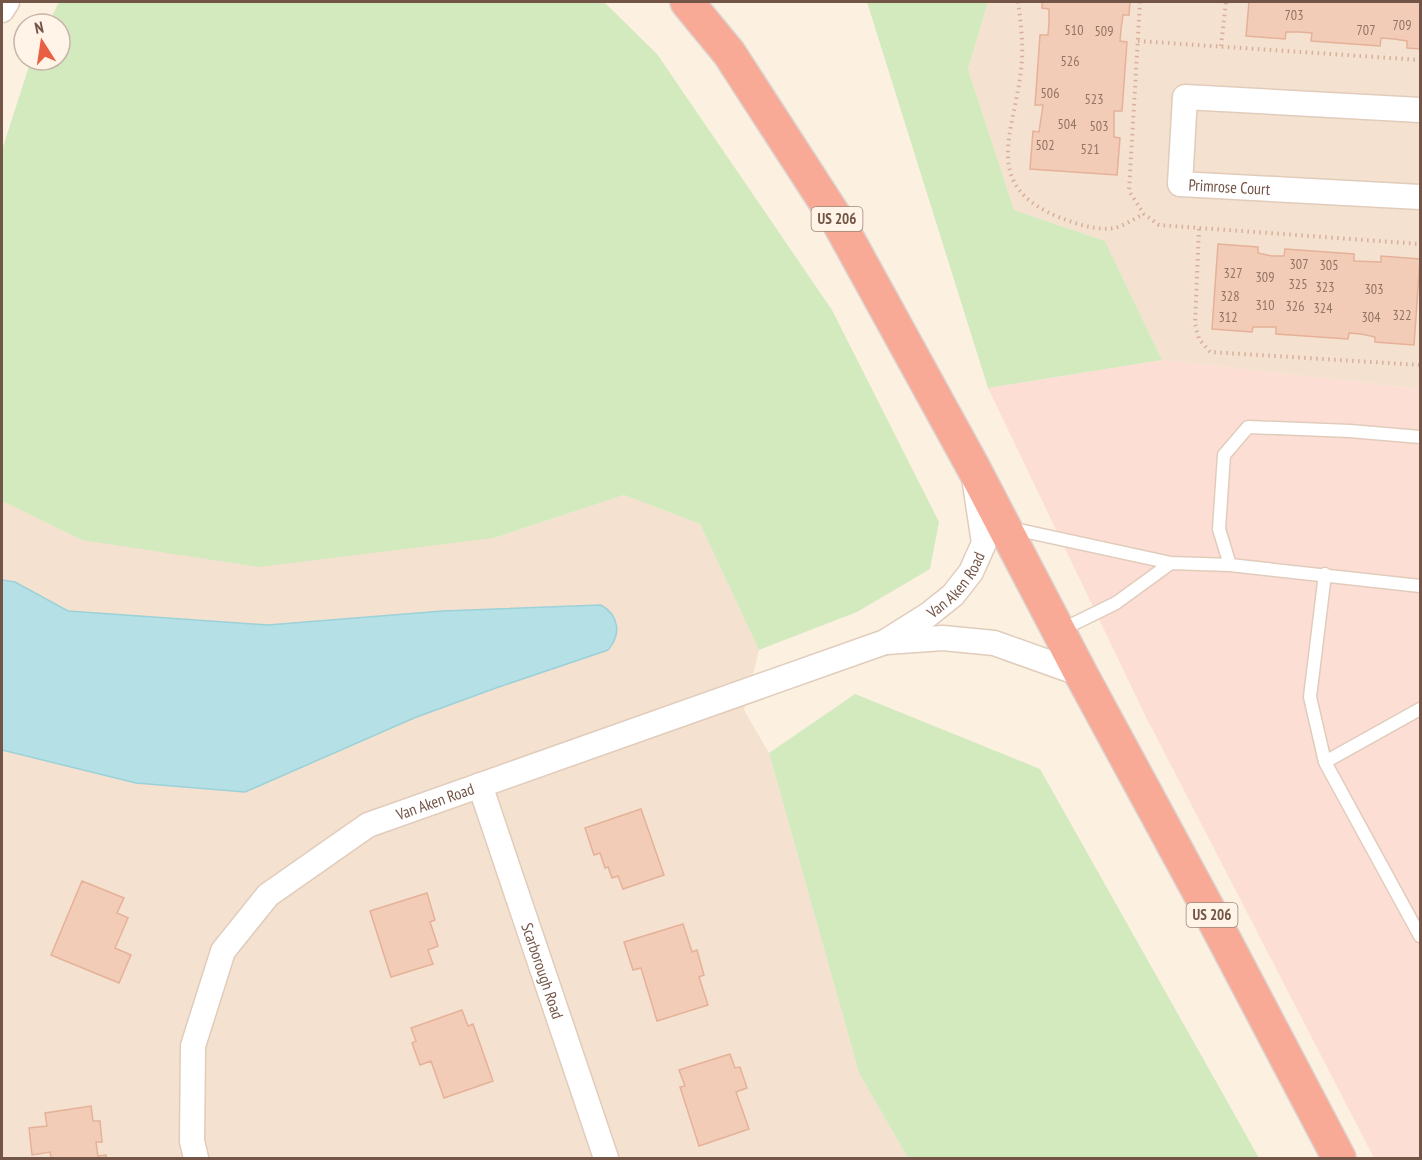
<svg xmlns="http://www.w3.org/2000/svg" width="1422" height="1160" font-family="'PT Sans Narrow',sans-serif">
  <rect width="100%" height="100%" fill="#fcf0e0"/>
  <path fill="#f4e1cf" d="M 988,2 L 1420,2 L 1420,389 L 1162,360 L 1105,241 L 1014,210 L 968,69 Z
    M 624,495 L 700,524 L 759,650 L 744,710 L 769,753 L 859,1073 L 908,1158 L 2,1158 L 2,501 L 82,540 L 494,538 Z"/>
  <path fill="#fdded4" d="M 1162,360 L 1420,389 L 1420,1158 L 1374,1158 L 1145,715 L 988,388 Z"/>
  <path fill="#d3eabf" d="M 59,2 L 604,2 L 657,54 L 832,310 L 939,522 L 930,569 L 857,612 L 759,650 L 700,524 L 624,495 L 494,538 L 259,567 L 82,540 L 2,501 L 2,150 L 31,60 L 60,60 L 60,24 L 48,24 Z
    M 867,2 L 988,2 L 968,69 L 1014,210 L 1105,241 L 1162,360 L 988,388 Z
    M 855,694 L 1040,769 L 1259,1158 L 908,1158 L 859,1073 L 769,753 Z"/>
  <path fill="#b5e1e6" stroke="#9bd1d8" stroke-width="1.5" d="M 2,580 L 15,582 L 68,611 L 268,625 L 443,611 L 601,605 C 620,616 621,635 608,650 L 493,689 L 414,718 L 245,792 L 136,783 L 2,750 Z"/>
  <path fill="#f2ccb7" stroke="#e5b198" stroke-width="1.5" d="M 1042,2 L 1130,2 L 1129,15 L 1123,15 L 1121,29 L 1120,41 L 1127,42 L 1122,111 L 1114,111 L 1114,137 L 1120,138 L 1117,175 L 1030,169 L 1033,131 L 1039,132 L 1043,105 L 1035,105 L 1040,35 L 1048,35 L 1049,23 L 1049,9 L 1042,8 Z
    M 1249,2 L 1420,2 L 1420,49 L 1407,48 L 1407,41 L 1394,39 L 1381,38 L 1380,46 L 1311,41 L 1312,33 L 1299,32 L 1286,32 L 1285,39 L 1246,36 Z
    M 1218,244 L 1258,247 L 1258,253 L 1272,256 L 1284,256 L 1285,249 L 1354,254 L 1354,261 L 1381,262 L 1381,256 L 1420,259 L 1414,345 L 1375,342 L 1375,337 L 1361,334 L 1349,333 L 1348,339 L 1276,334 L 1276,327 L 1253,327 L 1252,332 L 1212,329 Z
    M 641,809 L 664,875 L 623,889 L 618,876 L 612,878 L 608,867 L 605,868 L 600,853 L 594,855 L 585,828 Z
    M 82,881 L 124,898 L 117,913 L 128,918 L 115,948 L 131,955 L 119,983 L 51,955 Z
    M 427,893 L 435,920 L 430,922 L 438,946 L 428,950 L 433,964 L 391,977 L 370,911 Z
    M 683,924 L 692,952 L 697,950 L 704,975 L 699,977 L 708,1005 L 657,1021 L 641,968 L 633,970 L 624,942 Z
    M 462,1010 L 468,1026 L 473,1024 L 493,1081 L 444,1098 L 431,1061 L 420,1065 L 412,1043 L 416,1041 L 411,1028 Z
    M 730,1054 L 735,1068 L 740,1067 L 747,1088 L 736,1092 L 749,1129 L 699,1146 L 680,1087 L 685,1086 L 679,1070 Z
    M 91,1106 L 93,1121 L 100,1121 L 102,1142 L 96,1142 L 98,1156 L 106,1155 L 106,1158 L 51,1158 L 50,1152 L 32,1155 L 29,1128 L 47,1126 L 45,1113 Z"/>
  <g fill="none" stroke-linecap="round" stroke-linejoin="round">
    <defs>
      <path id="lane" d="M 1010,528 L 1171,563 L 1230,565 L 1420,586
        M 1230,565 L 1219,529 L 1224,455 L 1248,427 L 1350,431 L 1420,437
        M 1325,574 L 1310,697 L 1325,762 L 1420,936
        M 1059,631 L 1116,603 L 1171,563
        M 1325,762 L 1420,709"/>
      <g id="street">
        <path d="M 2,10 L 7,2"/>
        <path id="s1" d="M 1420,110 L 1185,97 L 1180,184 L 1420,197"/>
        <path d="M 887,642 L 943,638 L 994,643 L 1081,674"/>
        <path id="s2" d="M 480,785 L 606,1158"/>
        <path id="s3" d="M 196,1158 L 192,1141 L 193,1046 L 223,951 L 268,895 L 368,825 L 885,642 L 928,615 L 953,595 L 971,572 L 984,543 L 975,484"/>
      </g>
      <path id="highway" d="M 687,2 L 729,53 L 839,223 L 973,467 L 1081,674 L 1205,903 L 1339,1158"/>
    </defs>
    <use href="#lane" stroke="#e1ccbc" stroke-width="15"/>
    <use href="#street" stroke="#e1ccbc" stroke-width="27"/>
    <use href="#highway" stroke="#dbd3cf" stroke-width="36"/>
    <path stroke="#d7af9b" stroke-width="4" stroke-dasharray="1.5 4.5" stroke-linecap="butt" d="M 1018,2 C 1021,24 1024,47 1021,70 C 1014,134 980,186 1061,218 C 1077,224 1097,231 1114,228 C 1124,226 1135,218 1144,214
      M 1140,2 L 1129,191 L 1144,214 L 1159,225 L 1420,244
      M 1138,41 L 1420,60
      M 1221,46 L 1226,2
      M 1199,229 L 1195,324 L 1199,339 L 1210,352 L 1420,365"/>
    <use href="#lane" stroke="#fff" stroke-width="12"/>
    <use href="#street" stroke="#fff" stroke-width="24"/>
    <use href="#highway" stroke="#f8aa96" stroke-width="33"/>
  </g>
  <g text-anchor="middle" stroke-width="6" stroke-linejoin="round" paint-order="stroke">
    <g font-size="14" fill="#937363">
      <text x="1294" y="20">703</text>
      <text x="1402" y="30">709</text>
      <text x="1074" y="35">510</text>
      <text x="1366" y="35">707</text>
      <text x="1104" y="36">509</text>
      <text x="1070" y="66">526</text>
      <text x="1050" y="98">506</text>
      <text x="1094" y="104">523</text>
      <text x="1067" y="129">504</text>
      <text x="1099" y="131">503</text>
      <text x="1045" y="150">502</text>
      <text x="1090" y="154">521</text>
      <text x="1299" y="269">307</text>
      <text x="1329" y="270">305</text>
      <text x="1233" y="278">327</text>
      <text x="1265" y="282">309</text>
      <text x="1298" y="289">325</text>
      <text x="1325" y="292">323</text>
      <text x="1374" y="294">303</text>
      <text x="1230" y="301">328</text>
      <text x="1265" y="310">310</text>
      <text x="1295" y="311">326</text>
      <text x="1323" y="313">324</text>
      <text x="1402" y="320">322</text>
      <text x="1228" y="322">312</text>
      <text x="1371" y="322">304</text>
    </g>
    <g fill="#fff4e7" stroke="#9d8577" stroke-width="1.5">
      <rect x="811.5" y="207" width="51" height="24" rx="4.5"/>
      <rect x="1186.5" y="903" width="51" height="24" rx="4.5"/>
    </g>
    <g font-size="15" font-weight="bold" fill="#735547">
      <text x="837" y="224">US 206</text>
      <text x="1212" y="920">US 206</text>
    </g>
    <g font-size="16" fill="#735547" stroke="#fff4e7">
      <text dy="6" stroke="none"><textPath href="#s1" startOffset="372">Primrose Court</textPath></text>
      <text dy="6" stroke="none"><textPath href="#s3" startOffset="1047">Van Aken Road</textPath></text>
      <text dy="6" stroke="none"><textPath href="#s3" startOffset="477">Van Aken Road</textPath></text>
      <text dy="6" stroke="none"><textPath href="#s2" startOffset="196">Scarborough Road</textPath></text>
    </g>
  </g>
  <rect width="1422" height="1160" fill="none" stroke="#735547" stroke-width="6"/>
  <g transform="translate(42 42) rotate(348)"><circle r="28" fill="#fff4e7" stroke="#c7b4a7" stroke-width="1.5"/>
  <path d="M0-4.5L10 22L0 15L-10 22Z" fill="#e95f43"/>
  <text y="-9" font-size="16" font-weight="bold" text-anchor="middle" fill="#735547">N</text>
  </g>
</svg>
